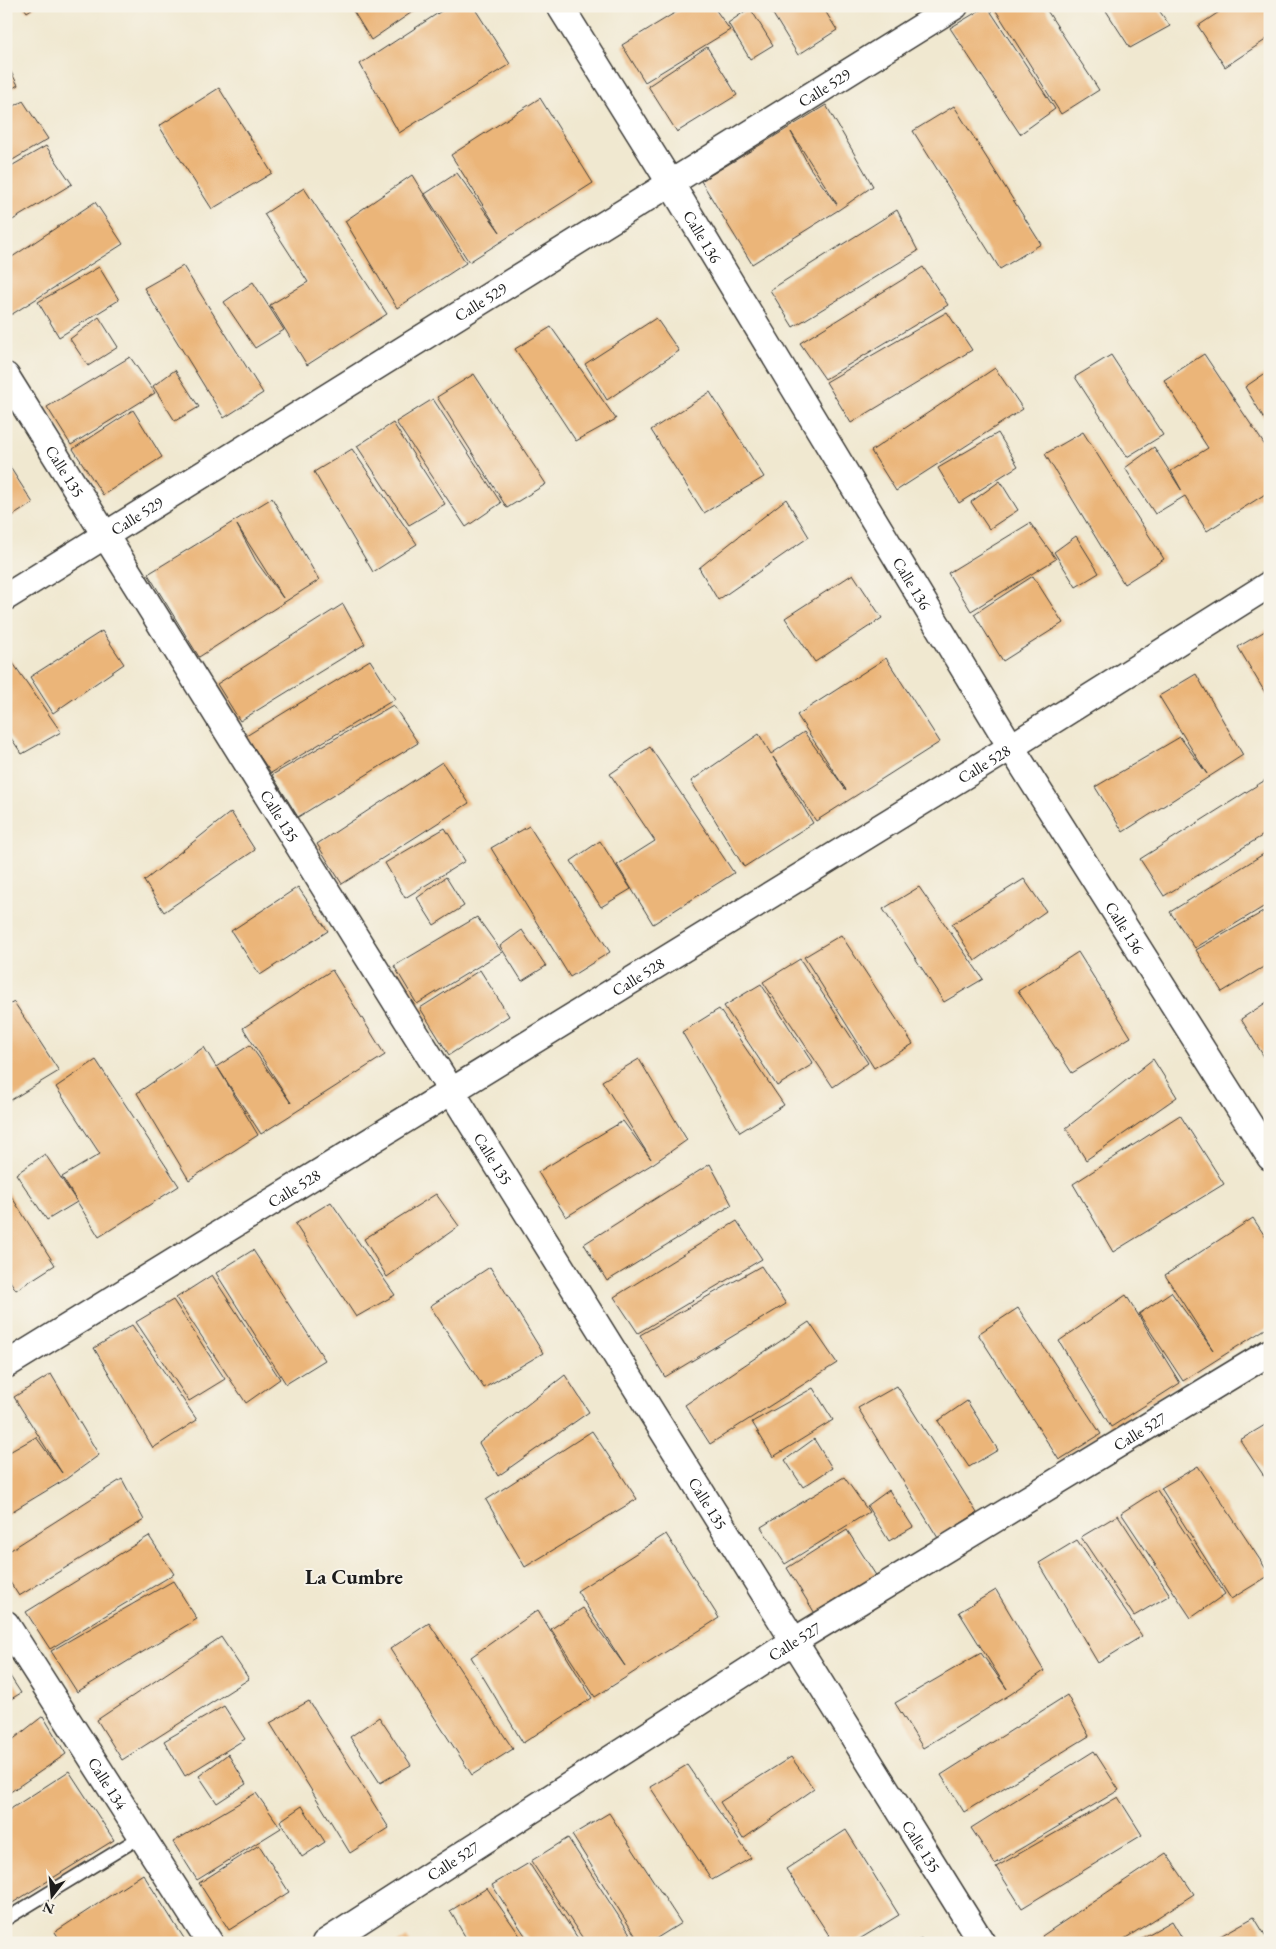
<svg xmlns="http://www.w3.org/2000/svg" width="1276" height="1949" font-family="'EB Garamond',serif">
  <rect width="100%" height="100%" fill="#f7f3e8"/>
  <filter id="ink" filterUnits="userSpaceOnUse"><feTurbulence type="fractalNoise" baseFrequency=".02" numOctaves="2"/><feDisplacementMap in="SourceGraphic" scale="10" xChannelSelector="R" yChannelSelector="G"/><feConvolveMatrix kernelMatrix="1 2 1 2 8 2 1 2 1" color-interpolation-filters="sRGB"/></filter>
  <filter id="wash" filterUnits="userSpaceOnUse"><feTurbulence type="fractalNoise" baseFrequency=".0096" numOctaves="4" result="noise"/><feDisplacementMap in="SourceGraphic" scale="20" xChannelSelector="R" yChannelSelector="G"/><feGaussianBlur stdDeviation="1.12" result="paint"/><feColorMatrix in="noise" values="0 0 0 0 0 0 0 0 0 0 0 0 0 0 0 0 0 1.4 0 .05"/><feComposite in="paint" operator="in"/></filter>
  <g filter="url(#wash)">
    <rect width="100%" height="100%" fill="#f0e8d0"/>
    <g id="blocks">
      <path fill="#ebb579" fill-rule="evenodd" d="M 23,6 L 36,6 L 27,12 Z
        M 355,6 L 421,6 L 371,40 L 352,9 Z
        M 449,6 L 473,6 L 510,64 L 399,133 L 360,64 Z
        M 686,6 L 713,6 L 730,30 L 645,82 L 622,45 Z
        M 768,6 L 822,6 L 837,30 L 798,55 Z
        M 987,6 L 1055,109 L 1020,134 L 950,28 Z
        M 993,6 L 1044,6 L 1099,90 L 1061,114 Z
        M 1103,6 L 1156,6 L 1170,26 L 1130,48 Z
        M 1228,6 L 1270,6 L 1270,37 L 1225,67 L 1198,26 Z
        M 750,8 L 773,45 L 750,59 L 728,23 Z
        M 707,47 L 737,95 L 677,132 L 648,86 Z
        M 6,63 L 18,85 L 6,92 Z
        M 219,88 L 272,173 L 212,209 L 159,126 Z
        M 540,98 L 593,183 L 469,262 L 425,194 L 457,173 L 500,232 L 451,155 Z
        M 23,101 L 48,139 L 6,164 L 6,111 Z
        M 826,105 L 873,186 L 840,209 L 752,264 L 701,181 ZM 791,132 L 837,204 L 836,204 L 810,168 Z
        M 954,106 L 1041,244 L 1000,269 L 913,131 Z
        M 46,146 L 72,184 L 6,224 L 6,169 Z
        M 412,175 L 466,263 L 397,308 L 345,221 Z
        M 304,188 L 387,314 L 307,365 L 270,305 L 308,282 L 264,214 Z
        M 95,202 L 123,244 L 6,318 L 6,261 Z
        M 897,210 L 918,251 L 793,327 L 770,290 Z
        M 183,266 L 263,393 L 224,418 L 144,288 Z
        M 99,267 L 119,300 L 59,337 L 38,302 Z
        M 923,267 L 948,305 L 825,379 L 800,343 Z
        M 253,282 L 284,330 L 255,348 L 224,302 Z
        M 947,312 L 972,350 L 851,423 L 826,382 Z
        M 99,317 L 118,347 L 88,366 L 70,339 Z
        M 656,318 L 679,351 L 607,400 L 585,364 Z
        M 551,327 L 616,419 L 576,441 L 515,349 Z
        M 1204,354 L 1270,453 L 1270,491 L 1207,531 L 1185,496 L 1155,514 L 1125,468 L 1154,447 L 1182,491 L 1171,471 L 1208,448 L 1164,380 Z
        M 1111,355 L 1163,435 L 1127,457 L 1075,377 Z
        M 130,357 L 155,393 L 71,445 L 47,407 Z
        M 995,368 L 1023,409 L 896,491 L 871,451 Z
        M 175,370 L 199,407 L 175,421 L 153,386 Z
        M 1270,370 L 1270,428 L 1245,387 Z
        M 474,374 L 546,484 L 507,508 L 437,397 Z
        M 710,392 L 764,477 L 704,513 L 651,430 Z
        M 433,399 L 501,503 L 466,527 L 396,422 Z
        M 133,410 L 162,457 L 103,495 L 73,449 Z
        M 393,423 L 445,504 L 409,525 L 357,446 Z
        M 1083,432 L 1164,559 L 1124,584 L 1045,454 Z
        M 998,433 L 1018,466 L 959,503 L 938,468 Z
        M 352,449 L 417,544 L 373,572 L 314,472 Z
        M 6,461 L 33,503 L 6,520 Z
        M 1000,481 L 1018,510 L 989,529 L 971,502 Z
        M 272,498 L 319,580 L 199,657 L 148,574 ZM 237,525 L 283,598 L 256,561 Z
        M 786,499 L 809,537 L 718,600 L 699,568 Z
        M 1030,523 L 1056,559 L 971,611 L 948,573 Z
        M 1076,536 L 1099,573 L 1076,587 L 1054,552 Z
        M 853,574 L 882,618 L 815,662 L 785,618 Z
        M 1033,576 L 1063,623 L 1003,661 L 974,614 Z
        M 343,604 L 365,644 L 240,721 L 217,684 Z
        M 1270,628 L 1270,701 L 1238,647 Z
        M 102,631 L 124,664 L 53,713 L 30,677 Z
        M 6,653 L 61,732 L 22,754 L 6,731 Z
        M 886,658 L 940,742 L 816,821 L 773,757 L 813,823 L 744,867 L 691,781 L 759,734 L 771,754 L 804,732 L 846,790 L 797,715 Z
        M 370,660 L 395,699 L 271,773 L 246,736 Z
        M 1196,674 L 1243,755 L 1123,832 L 1095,787 L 1180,737 L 1207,774 L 1159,696 Z
        M 393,705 L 418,743 L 298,817 L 272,775 Z
        M 650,747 L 734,873 L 653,924 L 617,865 L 655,841 L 610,774 Z
        M 442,762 L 469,803 L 342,884 L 317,844 Z
        M 1267,779 L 1270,784 L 1270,831 L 1164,896 L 1140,859 Z
        M 231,812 L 255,850 L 164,912 L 144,881 Z
        M 529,826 L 610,952 L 570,977 L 491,848 Z
        M 445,828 L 465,861 L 405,898 L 385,863 Z
        M 600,841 L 631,889 L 601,907 L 571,861 Z
        M 1270,850 L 1270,903 L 1195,948 L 1170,912 Z
        M 446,877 L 464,906 L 434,925 L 417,898 Z
        M 1024,879 L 1046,911 L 975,961 L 952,924 Z
        M 298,887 L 328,931 L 260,975 L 231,931 Z
        M 919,887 L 983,979 L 944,1002 L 883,909 Z
        M 1270,908 L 1270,963 L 1222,992 L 1196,950 Z
        M 477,917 L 502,952 L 417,1004 L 394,966 Z
        M 522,930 L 546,966 L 522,981 L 500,946 Z
        M 841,935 L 913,1044 L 874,1068 L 804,957 Z
        M 1078,952 L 1131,1037 L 1072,1073 L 1018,991 Z
        M 800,959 L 868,1063 L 833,1087 L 763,982 Z
        M 332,970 L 385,1055 L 261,1134 L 218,1068 L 258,1135 L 189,1180 L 137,1093 L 204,1047 L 216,1067 L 250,1045 L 291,1103 L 243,1028 Z
        M 480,970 L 509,1016 L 449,1055 L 420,1008 Z
        M 761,984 L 813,1064 L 777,1086 L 724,1006 Z
        M 1270,1000 L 1270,1057 L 1266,1060 L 1241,1019 Z
        M 14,1002 L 59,1071 L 6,1103 L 6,1007 Z
        M 719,1009 L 784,1105 L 740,1132 L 682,1032 Z
        M 639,1059 L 687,1140 L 654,1163 L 566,1217 L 538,1172 L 623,1121 L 651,1159 L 602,1081 Z
        M 1153,1059 L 1177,1097 L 1086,1160 L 1066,1128 Z
        M 96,1060 L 179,1186 L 99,1237 L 62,1177 L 100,1154 L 56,1087 Z
        M 1180,1115 L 1224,1184 L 1113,1252 L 1073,1184 Z
        M 45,1154 L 77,1202 L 47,1220 L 16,1174 Z
        M 710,1164 L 732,1205 L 607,1281 L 584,1244 Z
        M 6,1188 L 55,1265 L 16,1290 L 6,1275 Z
        M 436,1194 L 459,1226 L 387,1277 L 364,1239 Z
        M 331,1202 L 395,1295 L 356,1317 L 295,1224 Z
        M 1253,1218 L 1270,1244 L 1270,1326 L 1183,1381 L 1139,1314 L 1171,1292 L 1213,1350 L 1165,1275 Z
        M 737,1221 L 762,1259 L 638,1333 L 614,1297 Z
        M 253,1250 L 325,1360 L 286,1384 L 216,1273 Z
        M 761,1266 L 786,1304 L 665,1377 L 640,1335 Z
        M 490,1267 L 543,1353 L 484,1388 L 430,1306 Z
        M 212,1275 L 280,1379 L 246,1403 L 176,1298 Z
        M 1126,1295 L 1180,1383 L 1111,1427 L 1059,1341 Z
        M 173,1300 L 225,1379 L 189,1401 L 136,1322 Z
        M 1018,1308 L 1101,1434 L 1059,1460 L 978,1334 Z
        M 809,1322 L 837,1363 L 710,1444 L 685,1405 Z
        M 132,1325 L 197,1420 L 153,1448 L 94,1348 Z
        M 51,1374 L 99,1455 L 66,1479 L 6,1515 L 6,1454 L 36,1437 L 62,1473 L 14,1397 Z
        M 565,1375 L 589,1412 L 498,1476 L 479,1443 Z
        M 897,1386 L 977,1513 L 938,1538 L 858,1408 Z
        M 813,1388 L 833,1420 L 773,1457 L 752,1422 Z
        M 967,1401 L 998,1450 L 969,1467 L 938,1421 Z
        M 1270,1422 L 1270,1485 L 1240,1440 Z
        M 592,1431 L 637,1499 L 525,1567 L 486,1500 Z
        M 814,1439 L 832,1468 L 803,1487 L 785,1460 Z
        M 1198,1466 L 1270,1575 L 1231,1599 L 1161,1488 Z
        M 844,1477 L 869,1512 L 785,1564 L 761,1527 Z
        M 122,1479 L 144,1520 L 19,1596 L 6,1576 L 6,1553 Z
        M 889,1490 L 913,1527 L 889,1541 L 867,1506 Z
        M 1157,1490 L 1225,1594 L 1191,1618 L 1121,1513 Z
        M 1118,1515 L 1170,1595 L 1134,1616 L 1081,1537 Z
        M 847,1530 L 877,1577 L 816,1615 L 787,1568 Z
        M 666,1534 L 719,1618 L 595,1697 L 551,1629 L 583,1608 L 625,1666 L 577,1591 Z
        M 149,1536 L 174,1574 L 50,1649 L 26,1612 Z
        M 1077,1540 L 1142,1636 L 1098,1663 L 1039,1563 Z
        M 173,1581 L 197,1619 L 77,1692 L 51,1651 Z
        M 996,1590 L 1044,1671 L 1011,1694 L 923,1748 L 895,1703 L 981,1653 L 1007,1689 L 959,1612 Z
        M 538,1610 L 592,1698 L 523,1743 L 471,1657 Z
        M 429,1623 L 513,1749 L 472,1775 L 390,1649 Z
        M 221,1637 L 249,1679 L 122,1760 L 97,1720 Z
        M 6,1670 L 21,1693 L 6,1702 Z
        M 1067,1695 L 1089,1736 L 964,1812 L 941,1775 Z
        M 309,1701 L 389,1828 L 350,1853 L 270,1723 Z
        M 224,1706 L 245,1739 L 185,1776 L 164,1741 Z
        M 43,1716 L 66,1754 L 6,1795 L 6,1745 Z
        M 379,1717 L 411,1765 L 380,1783 L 350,1737 Z
        M 1094,1751 L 1119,1790 L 995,1864 L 971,1828 Z
        M 228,1754 L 246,1784 L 217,1803 L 199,1776 Z
        M 791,1757 L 814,1789 L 743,1839 L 720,1802 Z
        M 687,1765 L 751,1858 L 712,1880 L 650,1787 Z
        M 69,1771 L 114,1840 L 6,1907 L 6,1812 Z
        M 256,1793 L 281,1828 L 197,1880 L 173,1842 Z
        M 1118,1797 L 1142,1835 L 1022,1908 L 996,1867 Z
        M 302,1806 L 325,1842 L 302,1857 L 280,1821 Z
        M 609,1813 L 681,1923 L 649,1943 L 640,1943 L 572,1835 Z
        M 846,1830 L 899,1915 L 853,1943 L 834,1943 L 786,1869 Z
        M 568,1838 L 636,1943 L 586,1943 L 531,1861 Z
        M 259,1845 L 289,1892 L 229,1930 L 199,1883 Z
        M 1166,1853 L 1194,1894 L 1118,1943 L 1046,1943 L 1042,1936 Z
        M 529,1863 L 581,1943 L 530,1943 L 492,1885 Z
        M 143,1874 L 187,1943 L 62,1943 L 55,1932 Z
        M 487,1888 L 525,1943 L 469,1943 L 450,1911 Z
        M 1254,1917 L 1270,1943 L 1218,1943 L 1215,1939 Z
        M 1172,1921 L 1185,1943 L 1133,1943 Z
        M 407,1937 L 410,1943 L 397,1943 Z
        M 921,1938 L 924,1943 L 915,1943 Z"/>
    </g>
  </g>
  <g filter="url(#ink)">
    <use href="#blocks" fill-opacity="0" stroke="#3c3b37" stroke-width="1"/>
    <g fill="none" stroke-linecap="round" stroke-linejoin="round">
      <defs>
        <path id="service" d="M 6,1919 L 142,1836"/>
        <g id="minor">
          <path id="s1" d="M 560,6 L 671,184 L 1011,747 L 1270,1157"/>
          <path id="s2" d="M 6,376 L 982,1943"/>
          <path id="s3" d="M 6,597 L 955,6"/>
          <path id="s4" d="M 6,1365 L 1011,747 L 1270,584"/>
          <path id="s5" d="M 6,1624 L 210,1943"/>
          <path id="s6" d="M 325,1943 L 794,1641 L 1270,1352"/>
        </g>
      </defs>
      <use href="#service" stroke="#3c3b37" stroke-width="15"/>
      <use href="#minor" stroke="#3c3b37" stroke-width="29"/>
      <use href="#service" stroke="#fff" stroke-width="12"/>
      <use href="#minor" stroke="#fff" stroke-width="26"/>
    </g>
  </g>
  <g text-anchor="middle" stroke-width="4" stroke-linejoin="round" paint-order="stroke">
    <g font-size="16" fill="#1c1c1c" stroke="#f7f3e8">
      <text dy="6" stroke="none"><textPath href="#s3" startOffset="964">Calle 529</textPath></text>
      <text dy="6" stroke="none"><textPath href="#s1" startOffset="271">Calle 136</textPath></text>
      <text dy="6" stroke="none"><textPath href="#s3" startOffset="559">Calle 529</textPath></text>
      <text dy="6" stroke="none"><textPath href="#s2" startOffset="112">Calle 135</textPath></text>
      <text dy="6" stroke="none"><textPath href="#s3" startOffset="154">Calle 529</textPath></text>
      <text dy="6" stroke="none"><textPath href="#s1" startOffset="676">Calle 136</textPath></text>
      <text dy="6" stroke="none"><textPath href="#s4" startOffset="1148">Calle 528</textPath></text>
      <text dy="6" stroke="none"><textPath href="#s2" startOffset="518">Calle 135</textPath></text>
      <text dy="6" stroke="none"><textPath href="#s1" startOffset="1081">Calle 136</textPath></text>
      <text dy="6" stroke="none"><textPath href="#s4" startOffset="742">Calle 528</textPath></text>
      <text dy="6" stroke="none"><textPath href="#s2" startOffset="922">Calle 135</textPath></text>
      <text dy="6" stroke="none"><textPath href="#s4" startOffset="338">Calle 528</textPath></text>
      <text dy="6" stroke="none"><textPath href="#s6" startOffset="962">Calle 527</textPath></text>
      <text dy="6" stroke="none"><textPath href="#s2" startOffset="1328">Calle 135</textPath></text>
      <text dy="6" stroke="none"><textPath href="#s6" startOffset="558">Calle 527</textPath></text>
      <text dy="6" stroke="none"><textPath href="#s5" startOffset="189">Calle 134</textPath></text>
      <text dy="6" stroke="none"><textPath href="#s2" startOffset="1732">Calle 135</textPath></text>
      <text dy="6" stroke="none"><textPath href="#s6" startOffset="152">Calle 527</textPath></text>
    </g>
    <g font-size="21" font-weight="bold" fill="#1c1c1c" stroke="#f7f3e8">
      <text x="354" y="1584">La Cumbre</text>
    </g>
  </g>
  <rect width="1276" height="1949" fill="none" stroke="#f7f3e8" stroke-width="25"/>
  <g transform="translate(52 1896) rotate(196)" stroke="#f7f3e8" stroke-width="4" paint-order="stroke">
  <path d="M0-4L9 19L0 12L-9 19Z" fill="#1c1c1c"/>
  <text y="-8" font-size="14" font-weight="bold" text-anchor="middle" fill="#1c1c1c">N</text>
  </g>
</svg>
